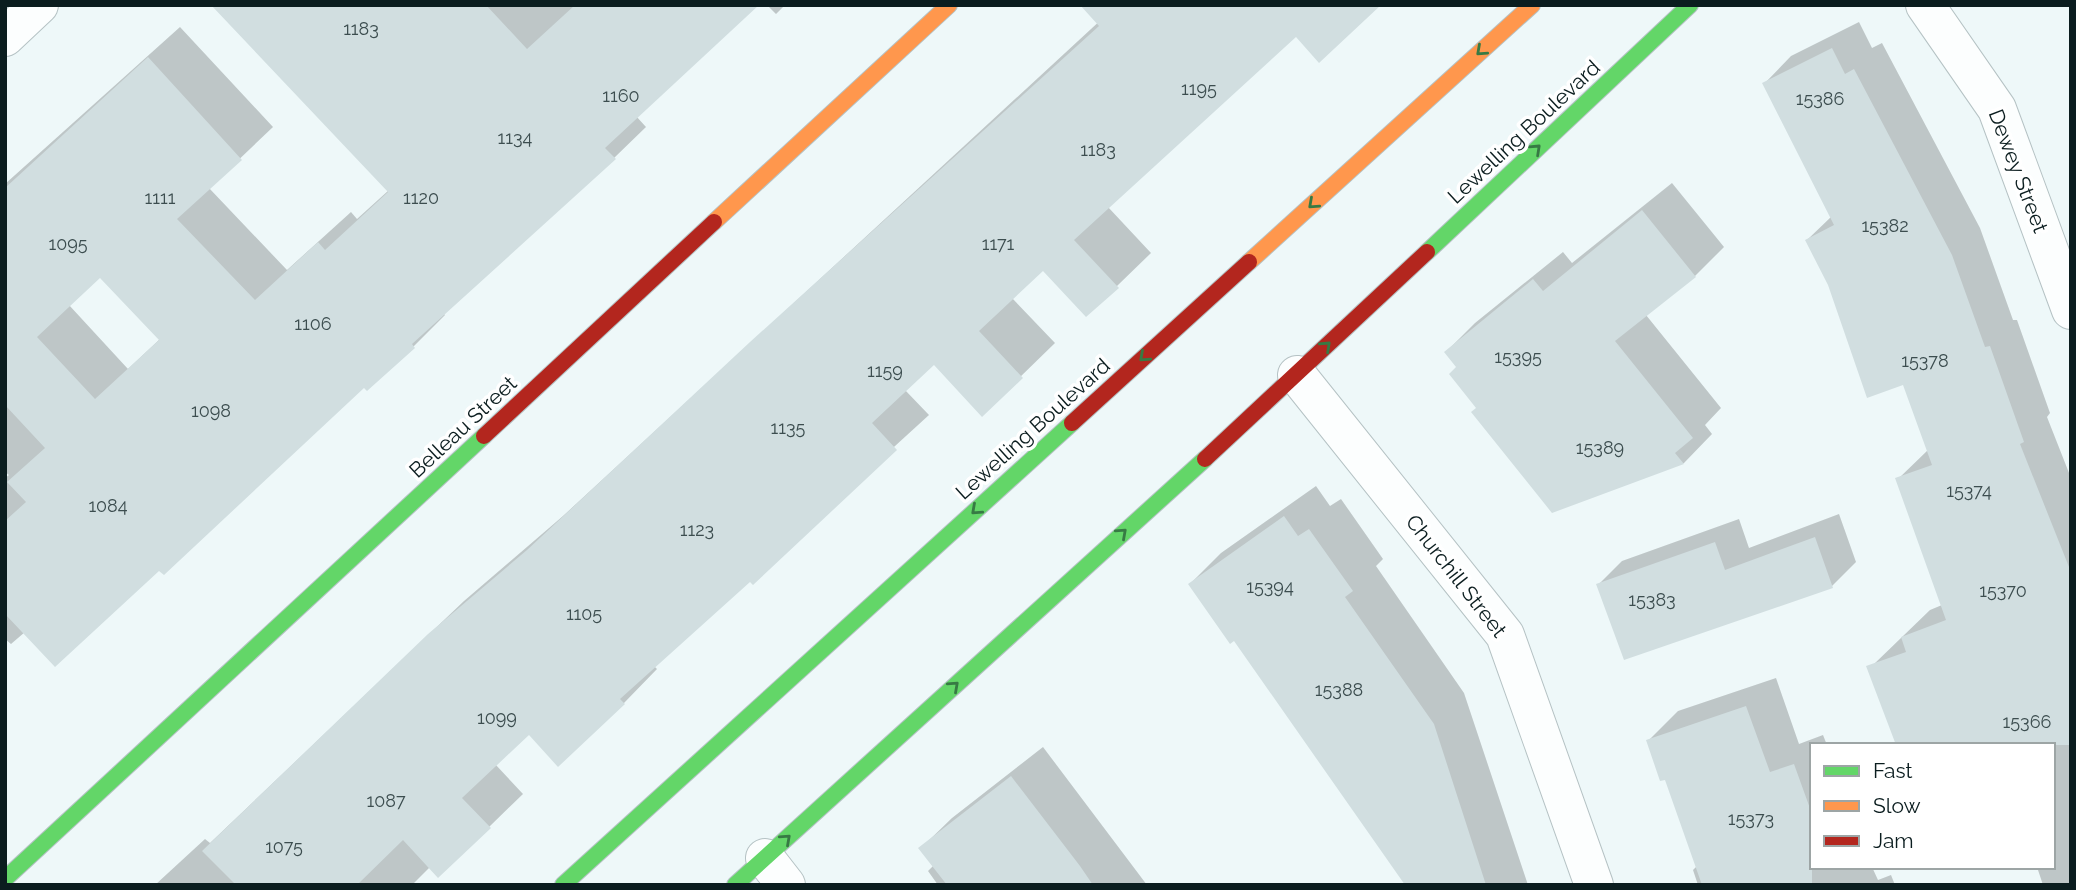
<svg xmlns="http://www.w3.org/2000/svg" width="2076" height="890" font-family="Raleway,sans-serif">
  <rect width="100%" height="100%" fill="#eef8f9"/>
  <path fill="#0003" fill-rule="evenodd" d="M 213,5 L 756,5 L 636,116 L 646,127 L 614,158 L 443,313 L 445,315 L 414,346 L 364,386 L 159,568 L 25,632 L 11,644 L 5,639 L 5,478 L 9,475 L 5,472 L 5,184 L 180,27 L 273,127 L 209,188 L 287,270 L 351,212 L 357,219 L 389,190 ZM 100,276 L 160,339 L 128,369 L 69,305 Z
    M 767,5 L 785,5 L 776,14 Z
    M 1117,5 L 1296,35 L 1108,207 L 1151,253 L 1117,286 L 1086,315 L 1043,269 L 1012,298 L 1055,343 L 982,414 L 934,363 L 905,390 L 929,415 L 654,666 L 657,669 L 624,703 L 529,733 L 495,764 L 523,794 L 489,827 L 430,867 L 412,885 L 155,885 L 205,839 L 210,843 L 464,601 L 563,516 Z
    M 1859,22 L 1872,48 L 1882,43 L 1980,228 L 2013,320 L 2017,320 L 2050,413 L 2047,417 L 2071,478 L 2071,885 L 2043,885 L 2037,867 L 2053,867 L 2053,745 L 1873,665 L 1930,610 L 1942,605 L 1898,479 L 1928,450 L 1904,383 L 1829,284 L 1807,240 L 1832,216 L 1764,84 L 1791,56 Z
    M 1672,183 L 1724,247 L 1695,276 L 1646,315 L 1721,408 L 1705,425 L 1712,434 L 1684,463 L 1553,511 L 1478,407 L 1458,367 L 1446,352 L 1475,323 L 1563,252 L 1572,263 Z
    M 1316,486 L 1330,506 L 1341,499 L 1383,559 L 1376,566 L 1464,693 L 1528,885 L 1407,885 L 1234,639 L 1190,584 L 1221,553 Z
    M 1839,514 L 1856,562 L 1832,586 L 1598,585 L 1622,561 L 1739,519 L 1749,548 Z
    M 1776,678 L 1799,744 L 1823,735 L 1827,745 L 1812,745 L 1812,867 L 1872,867 L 1878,880 L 1891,875 L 1895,885 L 1698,885 L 1693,870 L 1697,866 L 1667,777 L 1648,741 L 1678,711 Z
    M 1043,747 L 1147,885 L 938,885 L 928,871 L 934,865 L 921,848 L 952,818 Z"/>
  <path fill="#d1dee0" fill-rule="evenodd" d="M 211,5 L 486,5 L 527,49 L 575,5 L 759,5 L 605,148 L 616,159 L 412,344 L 415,348 L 367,391 L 364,388 L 164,575 L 159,571 L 55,667 L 5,614 L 5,521 L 26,502 L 7,482 L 45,448 L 5,405 L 5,188 L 148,57 L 242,160 L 177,219 L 255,300 L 318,242 L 325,250 L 388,192 ZM 100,278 L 159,340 L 95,399 L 37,337 Z
    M 1080,5 L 1381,5 L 1319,63 L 1296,37 L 1074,240 L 1119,288 L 1086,317 L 1043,271 L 979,331 L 1023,378 L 982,417 L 934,365 L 872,423 L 897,450 L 753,585 L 750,582 L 620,699 L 625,704 L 558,767 L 529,735 L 462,798 L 491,828 L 438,878 L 403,840 L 357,885 L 236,885 L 202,851 L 428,634 L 527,550 L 750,342 L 1099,26 Z
    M 1832,48 L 1845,74 L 1854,69 L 1952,255 L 1985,347 L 1990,346 L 2024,442 L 2020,444 L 2071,572 L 2071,745 L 1896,745 L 1866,666 L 1906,652 L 1901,637 L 1946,620 L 1895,478 L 1932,465 L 1903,385 L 1867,398 L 1828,285 L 1805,240 L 1834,225 L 1762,83 Z
    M 1642,210 L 1696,277 L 1615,341 L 1693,438 L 1675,453 L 1684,464 L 1552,513 L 1471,412 L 1476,408 L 1449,374 L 1456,367 L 1444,352 L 1533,279 L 1543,291 Z
    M 1284,516 L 1298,536 L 1309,529 L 1353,591 L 1345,597 L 1434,724 L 1486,885 L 1405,885 L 1234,641 L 1230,644 L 1188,584 Z
    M 1815,537 L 1833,588 L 1624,660 L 1596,584 L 1715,542 L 1725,570 Z
    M 1746,706 L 1770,772 L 1794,764 L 1812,814 L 1812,885 L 1702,885 L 1665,780 L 1660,781 L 1646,740 Z
    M 1011,776 L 1080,866 L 1093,885 L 947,885 L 918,848 Z"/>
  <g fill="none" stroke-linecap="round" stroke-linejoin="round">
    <defs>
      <path id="street" d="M 1925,5 L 1997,109 L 2071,310
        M 5,37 L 39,5
        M 1297,375 L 1505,635 L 1594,885
        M 765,858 L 786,885"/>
      <path id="fast" d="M 1427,252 L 1690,5
        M 5,879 L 484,436
        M 563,885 L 1072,423
        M 735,885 L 1205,459"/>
      <path id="slow" d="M 714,222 L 949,5
        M 1249,262 L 1532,5"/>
      <path id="jam" d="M 1072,423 L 1249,262
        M 484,436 L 714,222
        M 1205,459 L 1427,252"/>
    </defs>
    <use href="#street" stroke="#b5c2c4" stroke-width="40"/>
    <use href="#fast" stroke="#b5c2c4" stroke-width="18"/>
    <use href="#slow" stroke="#b5c2c4" stroke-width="18"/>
    <use href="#jam" stroke="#b5c2c4" stroke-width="18"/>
    <use href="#street" stroke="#fcfefe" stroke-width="38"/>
    <use href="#fast" stroke="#63d668" stroke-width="16"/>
    <use href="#slow" stroke="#ff974d" stroke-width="16"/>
    <use href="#jam" stroke="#b3261e" stroke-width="16"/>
  </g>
  <defs><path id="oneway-chevron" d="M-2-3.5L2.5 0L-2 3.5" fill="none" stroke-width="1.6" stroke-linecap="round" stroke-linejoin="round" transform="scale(1.75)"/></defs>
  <g stroke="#377a44">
    <use href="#oneway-chevron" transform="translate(1481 51) rotate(138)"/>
    <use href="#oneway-chevron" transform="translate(1536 149) rotate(-43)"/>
    <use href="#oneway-chevron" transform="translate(1313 204) rotate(138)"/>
    <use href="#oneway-chevron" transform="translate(1326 346) rotate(-43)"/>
    <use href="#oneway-chevron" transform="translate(1144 357) rotate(138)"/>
    <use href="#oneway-chevron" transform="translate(976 510) rotate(138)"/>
    <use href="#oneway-chevron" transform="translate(1122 533) rotate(-42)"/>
    <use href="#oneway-chevron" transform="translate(954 686) rotate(-42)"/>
    <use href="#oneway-chevron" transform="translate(786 839) rotate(-42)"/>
  </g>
  <g text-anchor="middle" stroke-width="7" stroke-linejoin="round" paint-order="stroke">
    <g font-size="18" fill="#3c4d4f">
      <text x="361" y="35">1183</text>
      <text x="1199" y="95">1195</text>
      <text x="621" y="102">1160</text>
      <text x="1820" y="105">15386</text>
      <text x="515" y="144">1134</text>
      <text x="1098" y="156">1183</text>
      <text x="160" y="204">1111</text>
      <text x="421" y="204">1120</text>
      <text x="1885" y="232">15382</text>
      <text x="68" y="250">1095</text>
      <text x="998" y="250">1171</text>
      <text x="313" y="330">1106</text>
      <text x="1518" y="363">15395</text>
      <text x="1925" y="367">15378</text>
      <text x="885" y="377">1159</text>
      <text x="211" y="417">1098</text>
      <text x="788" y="434">1135</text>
      <text x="1600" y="454">15389</text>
      <text x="1969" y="497">15374</text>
      <text x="108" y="512">1084</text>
      <text x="697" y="536">1123</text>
      <text x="1270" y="593">15394</text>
      <text x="2003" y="597">15370</text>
      <text x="1652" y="606">15383</text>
      <text x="584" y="620">1105</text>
      <text x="1339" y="696">15388</text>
      <text x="497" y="724">1099</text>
      <text x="2027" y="728">15366</text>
      <text x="386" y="807">1087</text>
      <text x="1751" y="825">15373</text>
      <text x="284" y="853">1075</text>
    </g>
    <g font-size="21" fill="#0b1d1f" stroke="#fff">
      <text transform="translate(1524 132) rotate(-43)" y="7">Lewelling Boulevard</text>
      <text transform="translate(2018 171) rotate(69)" y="7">Dewey Street</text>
      <text transform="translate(463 427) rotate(-43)" y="7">Belleau Street</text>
      <text transform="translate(1033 429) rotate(-42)" y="7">Lewelling Boulevard</text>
      <text transform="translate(1456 576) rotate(52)" y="7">Churchill Street</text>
    </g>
  </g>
  <rect width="2076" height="890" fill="none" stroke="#0b1d1f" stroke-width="14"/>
  <rect x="1810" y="743" width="245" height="126" fill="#ffffff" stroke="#9da5a5" stroke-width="2"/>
  <rect x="1824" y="766" width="35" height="10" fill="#63d668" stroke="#9da5a5" stroke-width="2"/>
  <text x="1873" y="778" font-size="21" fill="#0b1d1f">Fast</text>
  <rect x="1824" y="801" width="35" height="10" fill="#ff974d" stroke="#9da5a5" stroke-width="2"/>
  <text x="1873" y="813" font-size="21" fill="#0b1d1f">Slow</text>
  <rect x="1824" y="836" width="35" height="10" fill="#b3261e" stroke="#9da5a5" stroke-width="2"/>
  <text x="1873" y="848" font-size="21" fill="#0b1d1f">Jam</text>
</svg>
